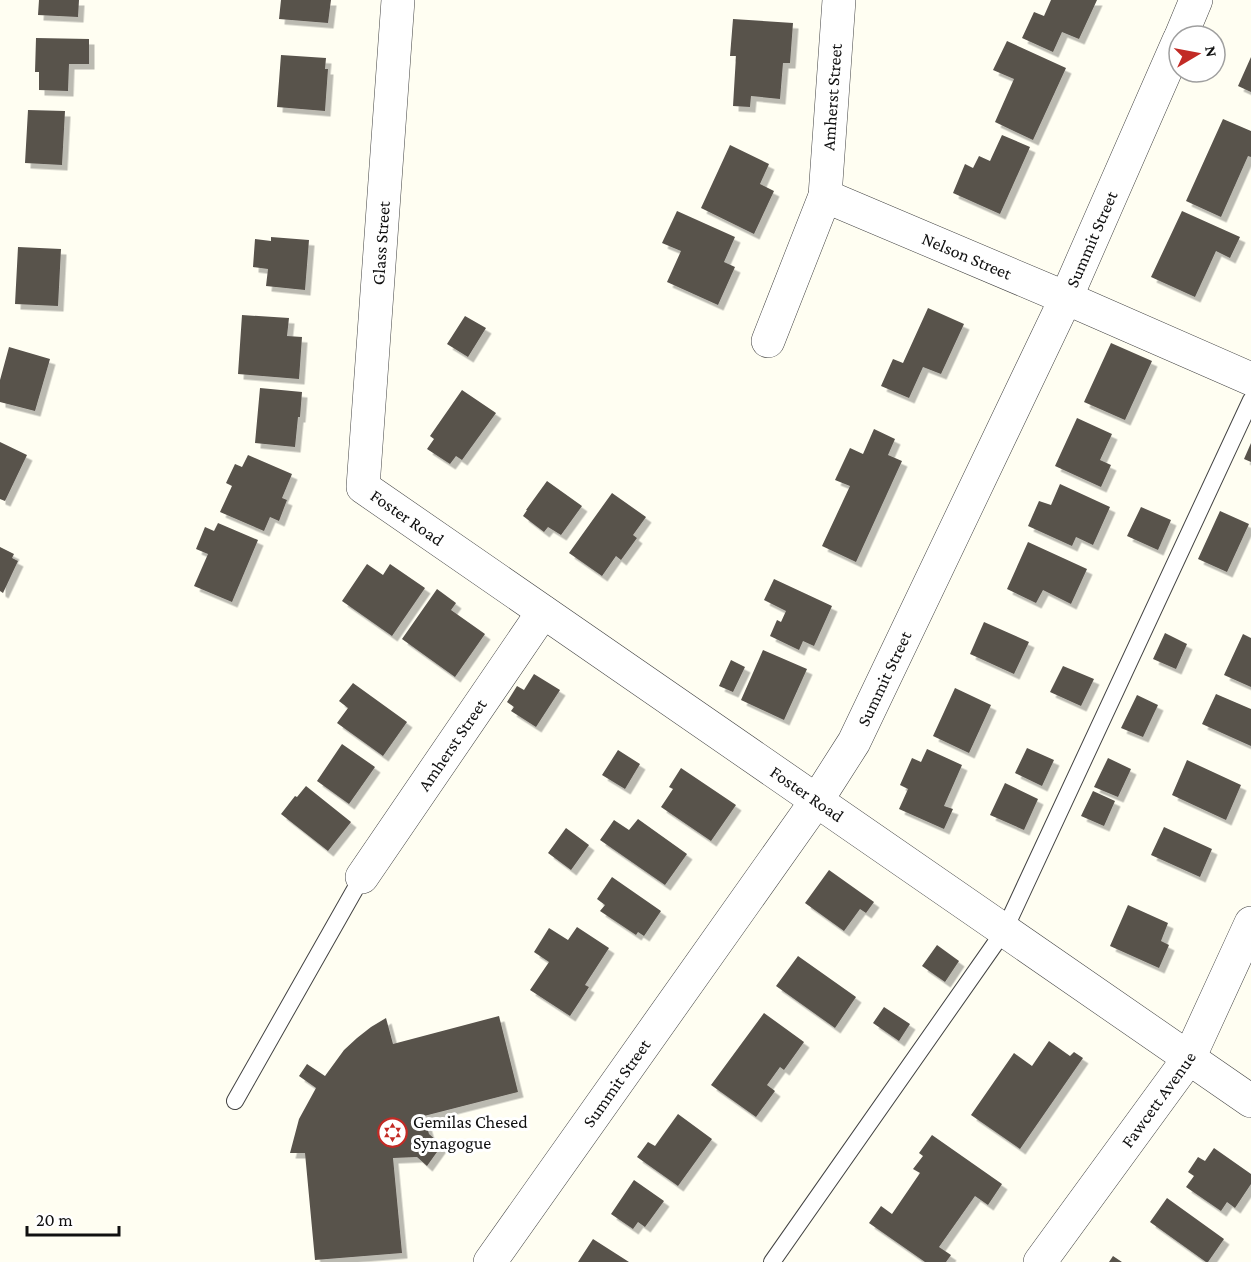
<svg xmlns="http://www.w3.org/2000/svg" width="1251" height="1262" font-family="'Crimson Pro',serif">
  <defs>
    <filter id="shadow"><feDropShadow dx="5.5" dy="5.5" stdDeviation="0" flood-color="#0004"/></filter>
  </defs>
  <rect width="100%" height="100%" fill="#fffef2"/>
  <path fill="#58524c" filter="url(#shadow)" d="M 39,0 L 79,0 L 78,17 L 38,15 Z
    M 281,0 L 331,0 L 328,23 L 279,19 Z
    M 1051,0 L 1097,0 L 1079,39 L 1062,32 L 1053,52 L 1022,38 L 1034,12 L 1044,16 Z
    M 733,19 L 793,23 L 790,63 L 783,63 L 780,99 L 751,96 L 750,107 L 733,106 L 736,56 L 730,56 Z
    M 36,38 L 89,39 L 89,64 L 69,64 L 68,91 L 39,90 L 39,72 L 35,72 Z
    M 1007,41 L 1066,68 L 1033,140 L 995,122 L 1014,79 L 993,70 Z
    M 281,55 L 326,58 L 325,69 L 328,69 L 325,111 L 277,107 Z
    M 1251,57 L 1251,92 L 1238,86 Z
    M 28,110 L 65,111 L 62,165 L 25,163 Z
    M 1223,119 L 1251,131 L 1251,157 L 1248,156 L 1221,217 L 1186,201 Z
    M 1002,135 L 1030,147 L 1000,214 L 953,193 L 965,164 L 973,168 L 979,156 L 990,161 Z
    M 730,145 L 769,164 L 760,184 L 774,191 L 754,234 L 701,208 Z
    M 677,211 L 735,237 L 724,262 L 735,267 L 718,305 L 667,282 L 681,251 L 662,243 Z
    M 1182,211 L 1240,237 L 1230,258 L 1216,251 L 1195,297 L 1151,277 Z
    M 271,237 L 309,240 L 305,290 L 266,286 L 268,269 L 253,267 L 255,239 L 271,241 Z
    M 18,247 L 61,249 L 58,306 L 15,304 Z
    M 928,308 L 964,324 L 941,374 L 923,367 L 909,398 L 881,386 L 893,359 L 903,363 Z
    M 242,315 L 289,318 L 287,336 L 302,337 L 299,379 L 238,374 Z
    M 465,316 L 486,328 L 468,357 L 447,344 Z
    M 1111,343 L 1152,361 L 1125,420 L 1084,402 Z
    M 9,347 L 50,359 L 35,411 L 0,402 L 0,380 Z
    M 260,388 L 302,392 L 300,417 L 298,417 L 295,447 L 255,443 Z
    M 462,390 L 496,413 L 462,460 L 456,456 L 450,464 L 427,449 L 434,439 L 430,436 Z
    M 1077,418 L 1112,434 L 1100,460 L 1111,465 L 1101,487 L 1055,466 Z
    M 874,429 L 895,439 L 888,455 L 902,461 L 856,562 L 822,546 L 850,486 L 835,480 L 850,448 L 863,454 Z
    M 0,442 L 27,455 L 5,501 L 0,499 Z
    M 1251,443 L 1251,462 L 1244,459 Z
    M 248,455 L 292,474 L 282,498 L 287,500 L 279,521 L 270,517 L 264,531 L 220,512 L 232,486 L 226,483 L 235,464 L 242,467 Z
    M 547,481 L 582,506 L 561,535 L 548,527 L 544,532 L 523,516 L 527,510 L 526,510 Z
    M 1060,484 L 1110,507 L 1093,545 L 1076,537 L 1072,546 L 1028,526 L 1039,501 L 1051,505 Z
    M 612,493 L 646,517 L 633,535 L 637,538 L 621,560 L 616,556 L 602,576 L 569,553 Z
    M 1141,507 L 1171,520 L 1158,550 L 1127,536 Z
    M 1220,511 L 1249,524 L 1227,572 L 1198,559 Z
    M 218,523 L 258,540 L 232,602 L 194,586 L 208,554 L 196,549 L 205,527 L 214,531 Z
    M 1028,542 L 1087,569 L 1071,604 L 1043,590 L 1036,603 L 1007,589 Z
    M 0,547 L 14,554 L 12,558 L 18,561 L 3,593 L 0,591 Z
    M 367,564 L 383,575 L 390,564 L 425,588 L 392,636 L 342,601 Z
    M 774,579 L 832,606 L 814,646 L 803,641 L 799,650 L 770,636 L 777,620 L 781,622 L 786,611 L 764,600 Z
    M 437,589 L 456,603 L 451,610 L 485,634 L 455,677 L 402,639 Z
    M 984,622 L 1029,642 L 1014,674 L 970,654 Z
    M 1165,633 L 1187,644 L 1176,669 L 1153,659 Z
    M 1243,634 L 1251,638 L 1251,687 L 1224,675 Z
    M 763,650 L 807,669 L 784,720 L 741,700 Z
    M 731,660 L 745,667 L 733,692 L 719,686 Z
    M 1063,666 L 1094,679 L 1081,706 L 1050,692 Z
    M 534,674 L 560,690 L 536,727 L 511,711 L 514,707 L 507,702 L 517,686 L 524,690 Z
    M 353,683 L 407,722 L 383,756 L 337,723 L 348,708 L 339,701 Z
    M 955,688 L 991,705 L 969,753 L 933,736 Z
    M 1216,694 L 1251,709 L 1251,746 L 1202,724 Z
    M 1137,695 L 1158,705 L 1143,737 L 1121,728 Z
    M 342,744 L 375,767 L 349,804 L 317,781 Z
    M 1027,748 L 1054,760 L 1042,786 L 1015,773 Z
    M 927,749 L 962,765 L 944,806 L 953,809 L 944,829 L 899,809 L 908,789 L 900,785 L 912,758 L 921,762 Z
    M 618,750 L 640,764 L 625,789 L 602,775 Z
    M 1108,758 L 1131,769 L 1118,797 L 1094,787 Z
    M 1187,760 L 1241,785 L 1226,820 L 1172,795 Z
    M 681,768 L 736,805 L 711,841 L 661,807 L 673,789 L 669,787 Z
    M 1005,783 L 1038,799 L 1024,830 L 990,815 Z
    M 306,786 L 351,822 L 328,851 L 281,814 L 295,796 L 297,797 Z
    M 1093,791 L 1115,801 L 1104,826 L 1081,816 Z
    M 638,819 L 687,854 L 665,885 L 600,840 L 614,820 L 629,830 Z
    M 1164,827 L 1212,849 L 1200,877 L 1151,855 Z
    M 566,828 L 589,845 L 571,870 L 548,853 Z
    M 829,870 L 874,902 L 866,913 L 860,909 L 844,931 L 805,903 Z
    M 612,877 L 661,911 L 644,936 L 638,932 L 636,935 L 600,911 L 605,905 L 597,899 Z
    M 1128,905 L 1168,923 L 1161,941 L 1169,945 L 1159,968 L 1110,946 Z
    M 577,927 L 609,948 L 585,985 L 589,987 L 570,1016 L 530,990 L 549,962 L 534,952 L 549,928 L 568,940 Z
    M 937,945 L 959,961 L 945,982 L 922,966 Z
    M 798,956 L 856,997 L 835,1028 L 776,986 Z
    M 884,1007 L 910,1024 L 899,1041 L 873,1023 Z
    M 764,1013 L 804,1042 L 784,1070 L 780,1067 L 767,1085 L 775,1091 L 756,1117 L 711,1085 Z
    M 499,1016 L 518,1092 L 424,1116 L 429,1134 L 442,1145 L 427,1166 L 417,1157 L 393,1158 L 402,1253 L 315,1260 L 305,1153 L 290,1153 L 299,1119 L 316,1088 L 299,1076 L 307,1064 L 325,1076 L 344,1050 L 357,1038 L 371,1027 L 386,1018 L 393,1044 Z
    M 1049,1041 L 1070,1056 L 1074,1052 L 1083,1058 L 1020,1149 L 971,1115 L 1014,1053 L 1032,1066 Z
    M 678,1114 L 712,1139 L 678,1186 L 637,1157 L 648,1142 L 655,1146 Z
    M 932,1135 L 1002,1184 L 988,1205 L 975,1196 L 939,1247 L 951,1255 L 946,1262 L 925,1262 L 869,1223 L 881,1206 L 892,1214 L 920,1173 L 913,1169 L 923,1156 L 919,1153 Z
    M 1214,1148 L 1251,1174 L 1251,1184 L 1235,1208 L 1227,1202 L 1221,1211 L 1186,1187 L 1194,1176 L 1188,1172 L 1198,1157 L 1205,1161 Z
    M 634,1180 L 664,1201 L 645,1227 L 638,1222 L 633,1229 L 611,1214 Z
    M 1167,1198 L 1224,1239 L 1208,1262 L 1206,1262 L 1150,1222 Z
    M 593,1239 L 629,1262 L 578,1262 Z
    M 1113,1256 L 1122,1262 L 1109,1262 Z"/>
  <g fill="none" stroke-linecap="round" stroke-linejoin="round">
    <defs>
      <path id="lane" d="M 235,1101 L 362,877
        M 772,1262 L 1004,931 L 1251,400"/>
      <g id="street">
        <path id="s1" d="M 398,0 L 363,487 L 1251,1101"/>
        <path d="M 1181,36 L 1196,0"/>
        <path id="s2" d="M 825,196 L 1066,298 L 1251,379"/>
        <path id="s3" d="M 768,341 L 825,196 L 839,0"/>
        <path id="s4" d="M 362,877 L 543,612"/>
        <path id="s5" d="M 490,1262 L 817,800 L 854,742 L 1066,298 L 1179,40"/>
        <path id="s6" d="M 1040,1262 L 1189,1058 L 1251,923"/>
      </g>
    </defs>
    <use href="#lane" stroke="#434343" stroke-width="18"/>
    <use href="#street" stroke="#434343" stroke-width="34"/>
    <use href="#lane" stroke="#fff" stroke-width="16"/>
    <use href="#street" stroke="#fff" stroke-width="33"/>
  </g>
  <defs>
    <symbol id="synagogue-ring" viewBox="-11 -11 22 22"><circle r="9.5" fill="#fff" stroke="#c22a25" stroke-width="1.5"/><path d="M0-6.5L5.6 3.2H-5.6ZM0 6.5L5.6-3.2H-5.6Z" fill="#c22a25"/></symbol>
  </defs>
  <g fill-rule="evenodd">
    <use href="#synagogue-ring" x="376" y="1116" width="33" height="33"/>
  </g>
  <g text-anchor="middle" stroke-width="6" stroke-linejoin="round" paint-order="stroke">
    <g font-size="18" fill="#101010" stroke="#fff">
      <text dy="6" stroke="none"><textPath href="#s3" startOffset="255">Amherst Street</textPath></text>
      <text dy="6" stroke="none"><textPath href="#s5" startOffset="1191">Summit Street</textPath></text>
      <text transform="translate(381 243) rotate(-86)" y="6">Glass Street</text>
      <text dy="6" stroke="none"><textPath href="#s2" startOffset="154">Nelson Street</textPath></text>
      <text dy="6" stroke="none"><textPath href="#s1" startOffset="542">Foster Road</textPath></text>
      <text dy="6" stroke="none"><textPath href="#s5" startOffset="705">Summit Street</textPath></text>
      <text dy="6" stroke="none"><textPath href="#s4" startOffset="160">Amherst Street</textPath></text>
      <text dy="6" stroke="none"><textPath href="#s1" startOffset="1028">Foster Road</textPath></text>
      <text dy="6" stroke="none"><textPath href="#s5" startOffset="219">Summit Street</textPath></text>
      <text dy="6" stroke="none"><textPath href="#s6" startOffset="201">Fawcett Avenue</textPath></text>
    </g>
    <g font-size="18" fill="#101010" stroke="#fff" text-anchor="start">
      <text x="413" y="1128">Gemilas Chesed<tspan x="413" dy="21">Synagogue</tspan></text>
    </g>
  </g>
  <g transform="translate(1197 54) rotate(80)"><circle r="28" fill="#ffffff" stroke="#9f9f9f" stroke-width="1.5"/>
  <path d="M0-4.5L10 22L0 15L-10 22Z" fill="#c22a25"/>
  <text y="-9" font-size="16" font-weight="bold" text-anchor="middle" fill="#101010">N</text>
  </g>
  <path d="M27 1226v9h92v-9" fill="none" stroke="#101010" stroke-width="3"/>
  <text x="36" y="1226" font-size="18" fill="#101010" stroke="#ffffff" stroke-width="4.5" paint-order="stroke">20 m</text>
</svg>
